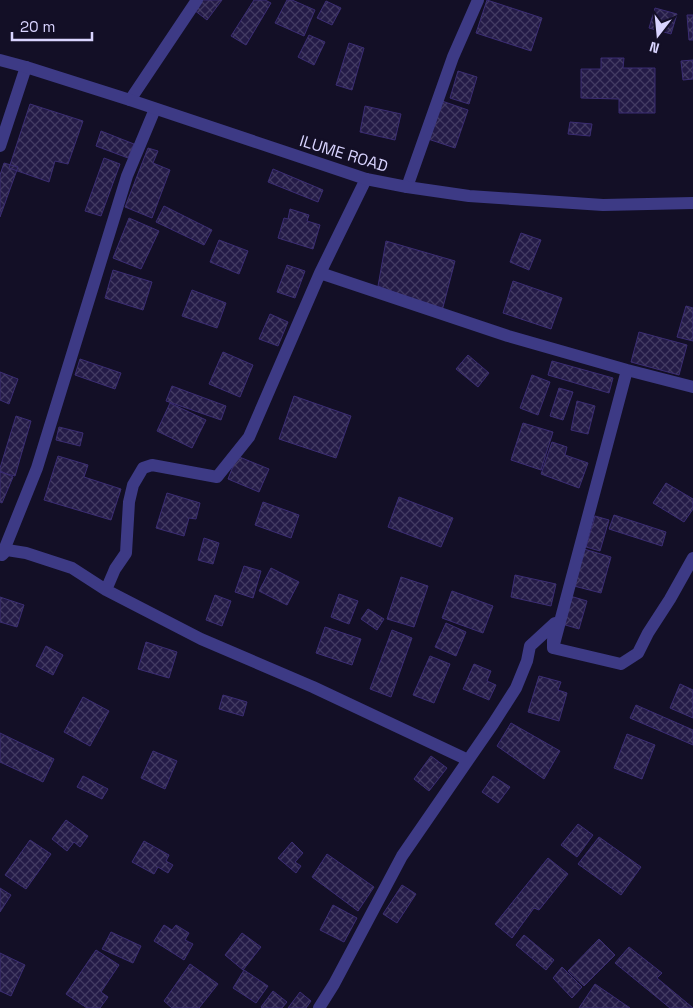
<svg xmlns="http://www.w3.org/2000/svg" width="693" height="1008" font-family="'Space Grotesk',sans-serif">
  <defs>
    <pattern id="building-cross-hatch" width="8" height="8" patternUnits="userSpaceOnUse" patternTransform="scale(1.25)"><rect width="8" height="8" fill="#241b47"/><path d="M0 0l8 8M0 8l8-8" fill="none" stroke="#433b63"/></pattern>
  </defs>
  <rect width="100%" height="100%" fill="#130f26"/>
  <path fill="url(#building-cross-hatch)" stroke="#3b2d73" d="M 202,0 L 222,0 L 207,20 L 194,10 Z
    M 254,0 L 265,0 L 271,3 L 246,45 L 231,36 Z
    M 287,0 L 292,0 L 315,10 L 304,36 L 275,23 Z
    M 487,0 L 542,18 L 531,51 L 476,33 Z
    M 326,1 L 341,8 L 332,25 L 317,18 Z
    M 655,8 L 677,14 L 671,34 L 649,28 Z
    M 687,15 L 693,15 L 693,40 L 689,40 Z
    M 309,35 L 325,42 L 314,65 L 298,57 Z
    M 349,43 L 364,48 L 352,90 L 336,85 Z
    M 601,58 L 624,58 L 623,68 L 655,68 L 655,113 L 619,113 L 619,99 L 581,98 L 581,69 L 601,69 Z
    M 693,60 L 693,79 L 683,80 L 681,61 Z
    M 458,71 L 477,77 L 469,104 L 450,98 Z
    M 442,101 L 468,110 L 455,148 L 428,139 Z
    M 30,104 L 83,121 L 68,164 L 55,161 L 49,182 L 9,168 Z
    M 365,106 L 401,114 L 395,140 L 360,132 Z
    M 570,122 L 592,124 L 590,136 L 568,134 Z
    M 101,131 L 134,144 L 128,158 L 96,146 Z
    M 148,148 L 158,151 L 153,163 L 170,170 L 152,218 L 125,207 Z
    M 104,158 L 120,164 L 101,216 L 85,211 Z
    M 4,163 L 18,167 L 0,217 L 0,175 Z
    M 273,169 L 323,190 L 318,202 L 268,182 Z
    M 164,206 L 212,230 L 204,245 L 156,222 Z
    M 290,209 L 309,215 L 307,221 L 320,225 L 313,249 L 278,238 L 284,218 L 288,219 Z
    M 129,218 L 159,231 L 141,269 L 113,258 Z
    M 521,233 L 541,240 L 529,270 L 510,262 Z
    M 219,240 L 248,251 L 239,274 L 210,262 Z
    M 386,241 L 455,261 L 442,311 L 378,286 Z
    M 287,265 L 305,271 L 295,298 L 277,292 Z
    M 113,270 L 152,282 L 143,310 L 105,298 Z
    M 513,281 L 562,298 L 551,329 L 503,313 Z
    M 192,290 L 226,303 L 217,328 L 182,316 Z
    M 686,306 L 693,308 L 693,341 L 677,337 Z
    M 270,314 L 288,322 L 278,346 L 259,339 Z
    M 639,332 L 687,345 L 679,375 L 631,362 Z
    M 223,352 L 253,365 L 240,397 L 209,384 Z
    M 468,355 L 489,373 L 478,387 L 456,369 Z
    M 80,359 L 121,373 L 115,389 L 75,375 Z
    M 552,361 L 613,378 L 609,393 L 548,375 Z
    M 0,372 L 18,379 L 9,404 L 0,400 Z
    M 532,375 L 550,382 L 538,415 L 520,408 Z
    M 172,386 L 226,406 L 221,420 L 166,401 Z
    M 559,388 L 573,392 L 563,420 L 550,416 Z
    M 294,396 L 351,416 L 336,458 L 279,439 Z
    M 577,401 L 595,406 L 588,434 L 571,430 Z
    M 170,403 L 206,420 L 192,448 L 157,431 Z
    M 16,416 L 31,421 L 15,476 L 0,472 L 0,468 Z
    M 523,423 L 553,432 L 541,470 L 511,460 Z
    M 59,427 L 83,433 L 80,446 L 56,440 Z
    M 552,442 L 567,447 L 565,455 L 588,463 L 579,488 L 541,474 Z
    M 58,456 L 88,465 L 84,477 L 121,489 L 111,520 L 44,500 Z
    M 237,456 L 269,469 L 259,492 L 228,479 Z
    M 0,471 L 13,477 L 2,503 L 0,502 Z
    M 666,483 L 693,499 L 693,509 L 684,522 L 653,503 Z
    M 167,493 L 200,503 L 196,519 L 189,518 L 184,536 L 156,528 Z
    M 399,497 L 453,518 L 441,547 L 388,527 Z
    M 263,502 L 299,515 L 291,538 L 255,525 Z
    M 614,515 L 666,532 L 662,546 L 609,529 Z
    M 595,516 L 609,520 L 600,551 L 586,547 Z
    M 204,538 L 219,543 L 213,564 L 198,560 Z
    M 584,549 L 611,557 L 601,593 L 574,586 Z
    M 244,566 L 261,571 L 253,598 L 235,592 Z
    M 271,568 L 299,582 L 287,605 L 259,591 Z
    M 515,575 L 556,584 L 551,606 L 511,597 Z
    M 401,577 L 428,586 L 414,627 L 387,619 Z
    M 452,591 L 493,606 L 483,633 L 442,618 Z
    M 339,594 L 358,601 L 349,624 L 331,617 Z
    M 215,595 L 231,601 L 222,626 L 206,620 Z
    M 570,596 L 587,601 L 579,629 L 562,624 Z
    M 0,597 L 24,605 L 17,627 L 0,622 Z
    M 368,609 L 384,619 L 377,630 L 361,619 Z
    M 446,623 L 466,632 L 456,656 L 435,647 Z
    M 325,627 L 361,639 L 352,665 L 316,653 Z
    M 392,630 L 412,638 L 391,697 L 370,689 Z
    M 146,642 L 177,652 L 169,678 L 138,669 Z
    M 46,646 L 63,655 L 53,675 L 36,666 Z
    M 430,656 L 450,664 L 434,703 L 413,695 Z
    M 474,664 L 491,671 L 487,681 L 496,685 L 489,700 L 463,689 Z
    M 539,676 L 561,682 L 558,690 L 567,693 L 559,721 L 528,712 Z
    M 680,684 L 693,690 L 693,718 L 670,708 Z
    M 223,695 L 247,702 L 243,716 L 219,709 Z
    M 83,697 L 109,711 L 90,746 L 64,732 Z
    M 636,705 L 693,730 L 693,745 L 630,718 Z
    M 511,723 L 560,751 L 544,779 L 497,746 Z
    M 0,733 L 54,759 L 43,782 L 0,762 Z
    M 627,734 L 655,745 L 642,779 L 614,768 Z
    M 153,751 L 177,761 L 165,789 L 141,778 Z
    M 431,756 L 447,768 L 429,791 L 414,779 Z
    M 83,776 L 108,789 L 102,799 L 77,787 Z
    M 493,776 L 510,787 L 498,803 L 482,792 Z
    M 66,820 L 88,836 L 80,847 L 74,842 L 67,851 L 52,839 Z
    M 578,824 L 593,835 L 577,857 L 561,845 Z
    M 599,837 L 641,867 L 621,895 L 578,864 Z
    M 30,840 L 51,854 L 26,889 L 5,875 Z
    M 144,841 L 169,855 L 166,861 L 173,865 L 168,873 L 158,867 L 154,874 L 132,862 Z
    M 292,842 L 303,853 L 295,862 L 301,866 L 296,873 L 278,858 Z
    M 327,854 L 374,887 L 358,911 L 312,877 Z
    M 548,858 L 568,874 L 539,910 L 534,908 L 512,938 L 495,924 Z
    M 402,885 L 416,894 L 397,923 L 383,914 Z
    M 0,888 L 11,895 L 0,912 Z
    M 333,905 L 357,918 L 344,942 L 320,930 Z
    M 164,925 L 172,930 L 176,925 L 189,933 L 185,940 L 193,944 L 184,960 L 154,941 Z
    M 111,932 L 141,946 L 133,963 L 102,949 Z
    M 242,933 L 261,947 L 243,970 L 225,955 Z
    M 524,935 L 554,960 L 546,970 L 516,945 Z
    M 599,939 L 615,955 L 584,986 L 568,971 Z
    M 629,947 L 662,973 L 657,978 L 693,1008 L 670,1008 L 615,963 Z
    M 96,950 L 119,965 L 101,992 L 108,997 L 100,1008 L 87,1008 L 66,994 Z
    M 0,953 L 25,965 L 11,996 L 0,991 Z
    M 190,964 L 218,984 L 199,1008 L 172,1008 L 164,1001 Z
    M 562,967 L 582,987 L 572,998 L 553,978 Z
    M 244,970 L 268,986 L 256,1003 L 233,988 Z
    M 595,984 L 630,1008 L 579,1008 Z
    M 273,991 L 287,1002 L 282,1008 L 262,1008 L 261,1007 Z
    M 300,992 L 311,1001 L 306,1008 L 288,1008 Z"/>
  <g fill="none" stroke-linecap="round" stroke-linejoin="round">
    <path stroke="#3d3a85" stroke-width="12" d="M 130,100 L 197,0
      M 0,146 L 26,67
      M 407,187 L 453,57 L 478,0
      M 320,273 L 508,336 L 627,370 L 693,387
      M 2,555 L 7,550 L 26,553 L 72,568 L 106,590 L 201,639 L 313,687 L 468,760
      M 2,555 L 37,468 L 127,176 L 155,109
      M 106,590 L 115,569 L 126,553 L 129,502 L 133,485 L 143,468 L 152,465 L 217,477 L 249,437 L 320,273 L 366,179
      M 553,640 L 553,648 L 621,664 L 638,653 L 648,633 L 670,599 L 693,558
      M 553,648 L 627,370
      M 319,1008 L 334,984 L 402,856 L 493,724 L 516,688 L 527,661 L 530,646 L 555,623"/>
    <path stroke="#3d3a85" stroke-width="12" d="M 0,60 L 26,67 L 130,100 L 366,179 L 407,187 L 469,196 L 603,205 L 693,203"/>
  </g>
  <g text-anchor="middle" stroke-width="5" stroke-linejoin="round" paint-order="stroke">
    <g font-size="16" fill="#d9d4ff" stroke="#130f26">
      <text transform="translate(344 153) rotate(17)" y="6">ILUME ROAD</text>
    </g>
  </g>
  <g transform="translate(658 35) rotate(196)" stroke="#130f26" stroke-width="4" paint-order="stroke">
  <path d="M0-4L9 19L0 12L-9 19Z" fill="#d9d4ff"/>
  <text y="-8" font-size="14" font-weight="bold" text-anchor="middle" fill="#d9d4ff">N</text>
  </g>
  <path d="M12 32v8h80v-8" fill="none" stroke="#d9d4ff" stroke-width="2.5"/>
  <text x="20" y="32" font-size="15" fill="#d9d4ff" stroke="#130f26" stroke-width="4" paint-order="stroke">20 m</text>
</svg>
